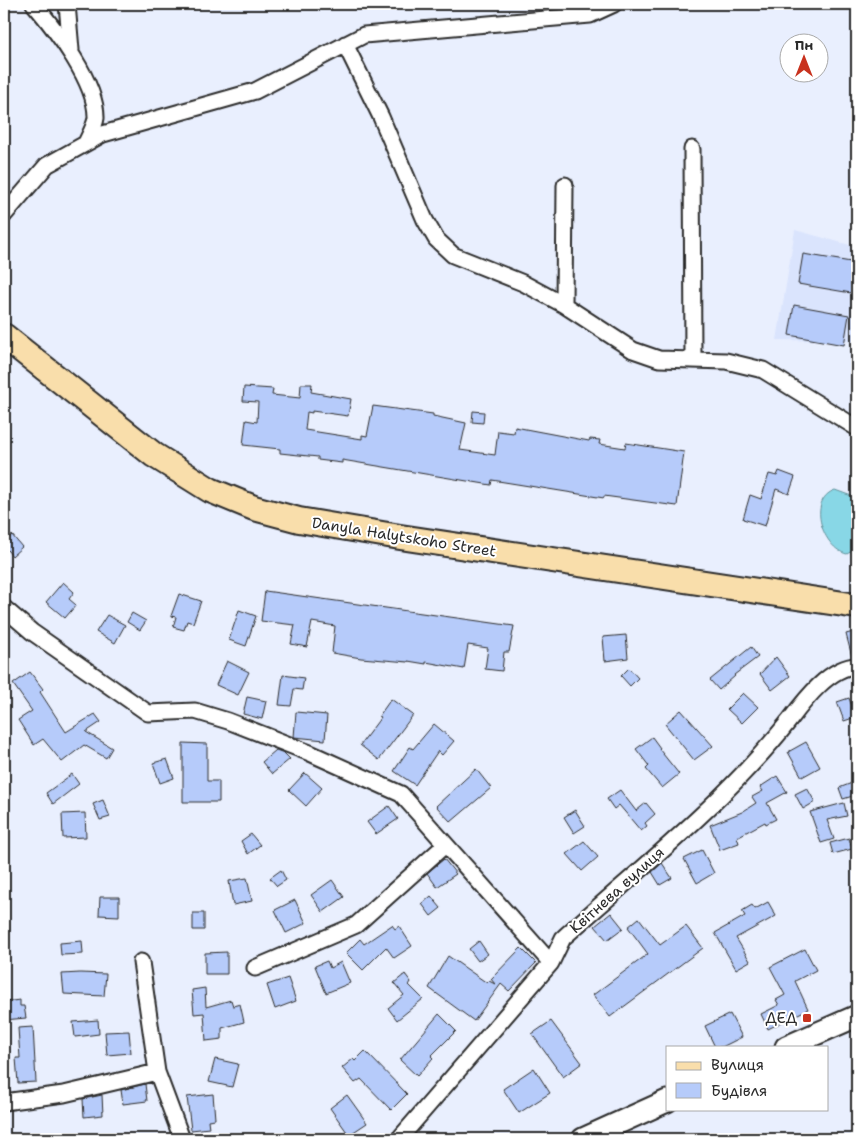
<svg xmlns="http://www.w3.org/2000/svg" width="861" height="1143" font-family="'Shantell Sans',sans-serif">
  <rect width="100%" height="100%" fill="#e9effe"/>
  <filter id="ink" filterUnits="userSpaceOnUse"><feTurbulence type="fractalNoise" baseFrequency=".02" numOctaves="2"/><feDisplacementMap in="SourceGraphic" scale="10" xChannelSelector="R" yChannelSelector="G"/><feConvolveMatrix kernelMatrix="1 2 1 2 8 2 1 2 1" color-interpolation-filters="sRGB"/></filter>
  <g filter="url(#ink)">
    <path fill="#dae4fd" d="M 795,230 L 857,247 L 857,341 L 777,340 Z"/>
    <path fill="#88d7e6" stroke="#63929b" d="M 835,490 L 857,498 L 857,548 L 847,554 C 823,549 806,500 835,490 Z"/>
    <path fill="#b6cbfa" stroke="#2b2b2b" d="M 803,254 L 857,263 L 857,294 L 798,284 Z
      M 794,305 L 849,315 L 844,345 L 789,335 Z
      M 301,384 L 312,384 L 311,392 L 351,399 L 348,416 L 312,411 L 312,413 L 307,412 L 305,430 L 362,439 L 362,435 L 367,436 L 373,406 L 433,414 L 433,416 L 466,423 L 460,450 L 495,455 L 498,431 L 514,433 L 515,427 L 589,441 L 590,439 L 600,440 L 599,444 L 625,448 L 626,443 L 684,452 L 677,506 L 604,496 L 604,498 L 492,480 L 491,485 L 342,460 L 342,463 L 318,460 L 318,457 L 280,453 L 280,449 L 243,445 L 246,420 L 257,422 L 258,402 L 243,401 L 244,387 L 273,389 L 272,395 L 300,398 Z
      M 473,411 L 484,412 L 483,423 L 472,422 Z
      M 779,471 L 795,477 L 789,494 L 776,489 L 765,526 L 743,519 L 750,495 L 761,499 L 769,474 L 777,476 Z
      M 12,535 L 22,547 L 12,556 L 4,546 L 4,541 Z
      M 63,582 L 74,592 L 69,599 L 76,605 L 65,618 L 46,602 Z
      M 265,591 L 514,626 L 509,652 L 504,652 L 502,671 L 485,669 L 488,648 L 468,645 L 464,669 L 426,662 L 426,664 L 408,661 L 408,662 L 361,658 L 332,653 L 335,626 L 312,622 L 307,647 L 291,644 L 295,625 L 261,621 Z
      M 179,594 L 201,601 L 193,623 L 187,621 L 184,630 L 173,627 L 176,617 L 171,616 Z
      M 239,610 L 256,616 L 246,646 L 229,640 Z
      M 132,613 L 146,621 L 140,630 L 127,622 Z
      M 107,615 L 125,625 L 115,643 L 96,632 Z
      M 857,631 L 857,657 L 852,657 L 846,634 Z
      M 626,635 L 628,658 L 605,661 L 603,637 Z
      M 751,647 L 758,657 L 734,675 L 735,676 L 719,690 L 710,680 Z
      M 776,657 L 790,676 L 772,690 L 760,674 Z
      M 227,661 L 249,672 L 238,695 L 216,685 Z
      M 629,668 L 638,678 L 630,686 L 621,676 Z
      M 30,672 L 43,689 L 40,692 L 66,732 L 95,714 L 101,722 L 86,732 L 112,748 L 106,758 L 84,745 L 62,762 L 43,739 L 34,745 L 18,720 L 32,711 L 13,684 Z
      M 283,675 L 304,678 L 302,690 L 294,689 L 291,706 L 279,705 Z
      M 743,693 L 758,707 L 742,723 L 727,709 Z
      M 247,697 L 266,701 L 262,719 L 243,714 Z
      M 849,698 L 856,717 L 844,721 L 837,702 Z
      M 391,699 L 413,715 L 379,760 L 360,745 L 381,717 L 379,716 Z
      M 681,710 L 713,746 L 694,760 L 665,724 Z
      M 296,712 L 327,715 L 325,740 L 294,737 Z
      M 434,724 L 454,741 L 442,755 L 438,751 L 415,785 L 394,771 L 410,747 L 413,749 Z
      M 652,737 L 660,748 L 659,749 L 679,774 L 662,788 L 646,769 L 649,766 L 636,749 Z
      M 806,742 L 820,767 L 802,777 L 788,752 Z
      M 183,743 L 207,744 L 207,781 L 219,781 L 219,802 L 183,802 Z
      M 276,750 L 284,753 L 290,759 L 272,774 L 262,762 Z
      M 167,759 L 174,778 L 160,783 L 153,763 Z
      M 476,769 L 491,788 L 451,822 L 436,806 Z
      M 305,773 L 322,788 L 306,806 L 289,790 Z
      M 72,774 L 79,784 L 53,804 L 46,793 Z
      M 777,776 L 787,792 L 767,803 L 776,819 L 766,824 L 765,822 L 737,837 L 739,843 L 720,850 L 710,825 L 742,812 L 756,803 L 752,797 L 763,791 L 760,787 Z
      M 852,783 L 856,795 L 843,799 L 839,788 Z
      M 807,788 L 815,802 L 803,809 L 795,794 Z
      M 620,790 L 636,811 L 646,803 L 655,814 L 645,823 L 647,826 L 641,831 L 619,805 L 614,809 L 607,799 Z
      M 103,800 L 110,817 L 100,820 L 93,804 Z
      M 844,803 L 847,816 L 827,820 L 834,839 L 821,843 L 810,812 Z
      M 389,806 L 398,819 L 376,834 L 367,822 Z
      M 575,810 L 585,826 L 574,833 L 564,817 Z
      M 85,813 L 86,837 L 63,838 L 62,814 Z
      M 251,834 L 260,845 L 248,854 L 241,841 Z
      M 849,838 L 852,849 L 833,854 L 830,843 Z
      M 584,841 L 598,857 L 582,871 L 567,854 Z
      M 702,850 L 714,873 L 697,883 L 684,859 Z
      M 444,859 L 456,874 L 437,887 L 427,873 Z
      M 662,863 L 672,878 L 660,885 L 652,872 Z
      M 281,870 L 286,880 L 277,886 L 270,878 Z
      M 247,878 L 252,901 L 233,905 L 229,881 Z
      M 332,880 L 344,897 L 323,912 L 311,895 Z
      M 431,896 L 441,908 L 431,916 L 422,904 Z
      M 100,897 L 119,897 L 119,916 L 99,915 Z
      M 295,900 L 306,923 L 286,933 L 275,910 Z
      M 768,902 L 776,916 L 736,938 L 750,961 L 736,969 L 715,933 L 745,916 L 742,911 L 752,905 L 755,909 Z
      M 193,913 L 204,913 L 204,930 L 193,930 Z
      M 611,913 L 623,928 L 607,940 L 595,926 Z
      M 639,918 L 660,945 L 686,926 L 703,948 L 610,1017 L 593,995 L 648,954 L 628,927 Z
      M 392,925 L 395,929 L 399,926 L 412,946 L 394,958 L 386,947 L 363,970 L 346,953 L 360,939 L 364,944 Z
      M 82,941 L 83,954 L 61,955 L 60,943 Z
      M 479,941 L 488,954 L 478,961 L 469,949 Z
      M 521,948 L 536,963 L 509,991 L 501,984 L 474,1021 L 429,988 L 448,956 L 487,983 L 489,981 L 495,984 L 491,979 Z
      M 805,949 L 816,970 L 795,981 L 808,1009 L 768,1029 L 761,1014 L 779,1005 L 776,1000 L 785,995 L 770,967 Z
      M 227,952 L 227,974 L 205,974 L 205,953 Z
      M 327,961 L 330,968 L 341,962 L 350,983 L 326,993 L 315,966 Z
      M 80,973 L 106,974 L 104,996 L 64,994 L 62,974 Z
      M 405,974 L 411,982 L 409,985 L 423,999 L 397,1020 L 388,1008 L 404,995 L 394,983 Z
      M 288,978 L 296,1001 L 275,1009 L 267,985 Z
      M 205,988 L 206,1007 L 231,1000 L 233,1006 L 240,1004 L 244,1022 L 222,1028 L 222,1039 L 206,1041 L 204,1013 L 194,1014 L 192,990 Z
      M 20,1000 L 20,1006 L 24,1006 L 26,1018 L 4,1020 L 4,1002 Z
      M 439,1014 L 456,1031 L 431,1056 L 433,1058 L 417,1076 L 400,1060 Z
      M 730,1014 L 742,1037 L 722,1047 L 715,1047 L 705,1026 Z
      M 98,1020 L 99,1034 L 75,1037 L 73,1022 Z
      M 551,1021 L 582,1063 L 563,1077 L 532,1034 Z
      M 33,1027 L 36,1082 L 18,1083 L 16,1058 L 20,1058 L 18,1028 Z
      M 129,1031 L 131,1053 L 107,1055 L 105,1032 Z
      M 365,1051 L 407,1094 L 391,1110 L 361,1079 L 355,1083 L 342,1068 L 353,1059 L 355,1061 Z
      M 215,1059 L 238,1064 L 232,1087 L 209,1082 Z
      M 534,1068 L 550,1093 L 519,1113 L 503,1089 Z
      M 145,1084 L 147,1101 L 123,1104 L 121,1090 Z
      M 213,1094 L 215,1119 L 208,1120 L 209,1128 L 191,1130 L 187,1097 Z
      M 102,1095 L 103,1115 L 84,1117 L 83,1099 Z
      M 347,1095 L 367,1123 L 349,1135 L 330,1108 Z"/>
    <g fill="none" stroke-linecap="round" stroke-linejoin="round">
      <defs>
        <path id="street" d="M 34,4 C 56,30 97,83 96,118 C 95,126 89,136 86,143
          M 67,4 L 71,50
          M 345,44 L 381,117 L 425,220 L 436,239 L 453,255 L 523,283 L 564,305 L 633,350 L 659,359 L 726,361 L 763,370 L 857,428
          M 692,149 L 693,360
          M 4,215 L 47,165 L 103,134 L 255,91 L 364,35 L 590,15 L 614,4
          M 564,305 L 565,185
          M 4,608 L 32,632 L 148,713 L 195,711 L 228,721 L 310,753 L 401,794 L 551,963
          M 141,962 L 157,1072 L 182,1139
          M 255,968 L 356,925 L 445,845
          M 4,1102 L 64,1094 L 157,1072
          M 399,1139 L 551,963 L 563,938 C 640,869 724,803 789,721 C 804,701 830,666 857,666"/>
        <path id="secondary" d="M 786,1047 L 857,1016
          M 583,1139 L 667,1101"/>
        <path id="primary" d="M 4,336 L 154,455 L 210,490 L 254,508 L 299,520 L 400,537 L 857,606"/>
      </defs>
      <use href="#street" stroke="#2b2b2b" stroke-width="19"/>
      <use href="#secondary" stroke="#2b2b2b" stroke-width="25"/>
      <use href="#primary" stroke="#2b2b2b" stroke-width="28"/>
      <use href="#street" stroke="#fff" stroke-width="15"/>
      <use href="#secondary" stroke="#fff" stroke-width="21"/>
      <use href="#primary" stroke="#f9deab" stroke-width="24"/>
    </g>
  </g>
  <rect fill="#c8321e" stroke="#fff" stroke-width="2" x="802" y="1013" width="10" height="10" rx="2.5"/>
  <g text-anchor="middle" stroke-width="4" stroke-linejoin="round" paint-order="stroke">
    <g font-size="15" fill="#2b2b2b" stroke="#fff">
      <text transform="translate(404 537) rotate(9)" y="5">Danyla Halytskoho Street</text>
      <text transform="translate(617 890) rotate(-42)" y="5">Квітнева вулиця</text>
    </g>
    <g font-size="15" fill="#2b2b2b" stroke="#fff" text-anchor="end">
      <text x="797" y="1023">ДЕД</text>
    </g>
  </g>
  <rect width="861" height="1143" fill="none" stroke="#fff" stroke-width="20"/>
  <rect x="10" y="10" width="841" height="1123" fill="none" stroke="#2b2b2b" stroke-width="2" filter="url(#ink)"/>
  <rect x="666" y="1046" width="162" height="65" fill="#ffffff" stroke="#aaaaaa"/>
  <rect x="676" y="1062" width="25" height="8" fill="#f9deab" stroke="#aaaaaa"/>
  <text x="711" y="1070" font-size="15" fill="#2b2b2b">Вулиця</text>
  <rect x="676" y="1083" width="25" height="15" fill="#b6cbfa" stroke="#aaaaaa"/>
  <text x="711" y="1096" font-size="15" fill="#2b2b2b">Будівля</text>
  <g transform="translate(804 58)"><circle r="24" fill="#ffffff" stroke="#aaaaaa"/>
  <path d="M0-4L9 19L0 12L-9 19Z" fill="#c8321e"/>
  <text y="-8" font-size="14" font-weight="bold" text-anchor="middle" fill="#2b2b2b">Пн</text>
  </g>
</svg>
